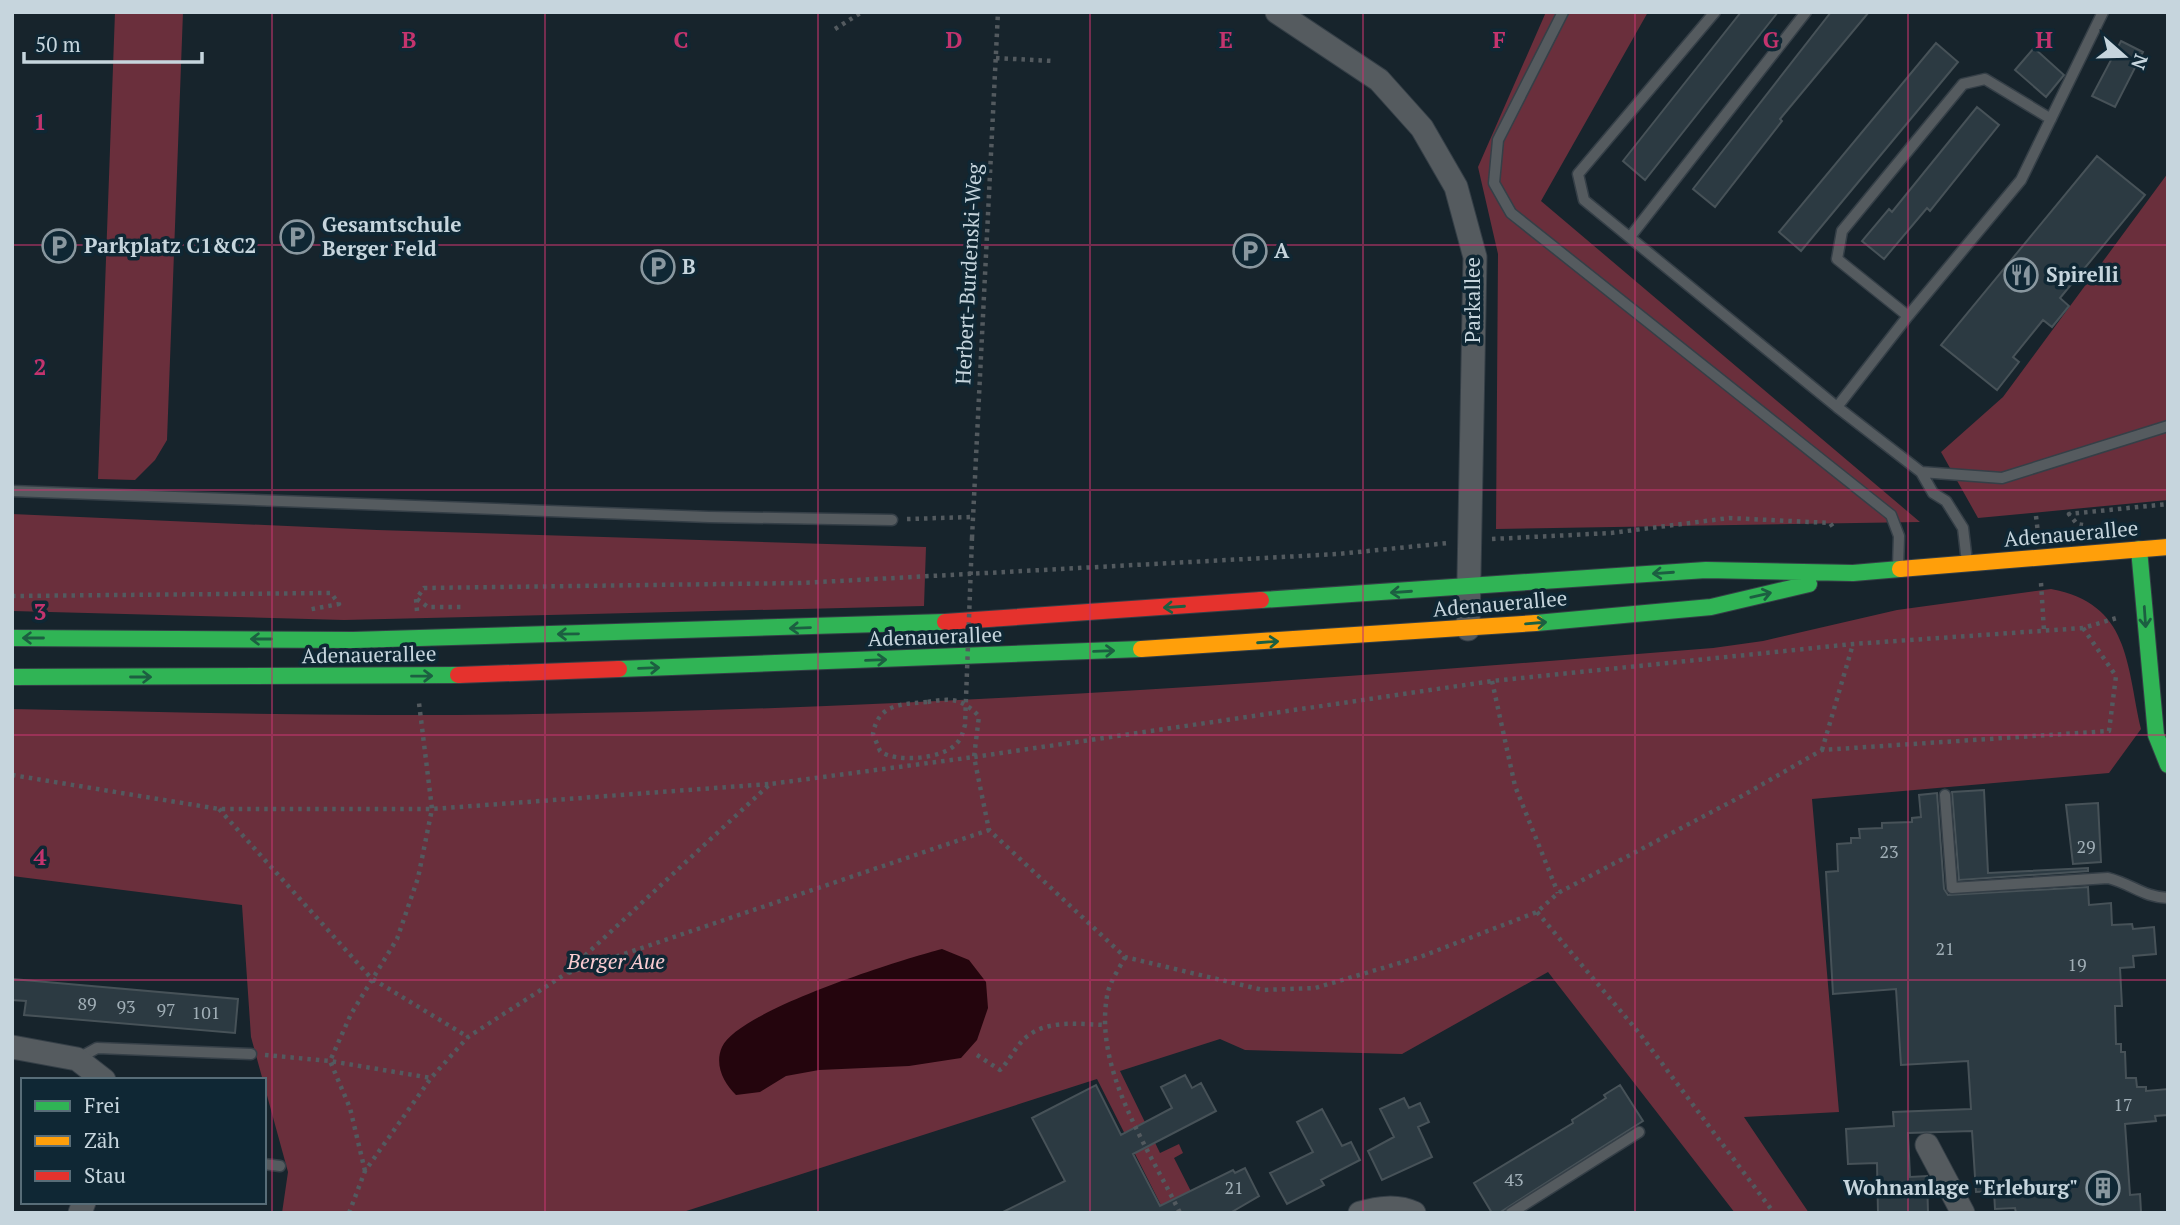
<svg xmlns="http://www.w3.org/2000/svg" width="2180" height="1225" font-family="'PT Serif',serif">
  <rect width="100%" height="100%" fill="#17242c"/>
  <path fill="#6a2f3c" d="M 115,12 L 183,12 L 167,440 L 155,460 L 135,480 L 98,479 Z
    M 1546,12 L 1648,12 L 1541,201 L 1920,522 L 1496,529 L 1498,254 L 1478,167 Z
    M 2168,173 L 2168,500 L 1978,518 L 1941,452 L 2003,397 Z
    M 12,514 L 377,530 L 926,547 L 924,606 L 344,620 L 12,611 Z
    M 2051,589 C 2130,604 2126,663 2141,729 L 2109,773 L 1812,799 L 1839,1112 L 1744,1117 L 1809,1213 L 1735,1213 L 1548,972 L 1402,1054 L 1245,1050 L 1220,1039 L 1120,1071 L 1160,1153 L 1179,1144 L 1183,1153 L 1174,1158 L 1202,1213 L 1165,1213 L 1097,1079 L 680,1213 L 282,1213 L 288,1172 L 251,1037 L 242,905 L 12,876 L 12,709 C 135,711 257,715 380,715 C 825,716 1270,684 1713,648 L 1763,641 L 1897,610 Z"/>
  <path fill="#24050d" d="M 942,949 L 969,960 L 986,982 L 988,1008 L 977,1040 L 961,1058 L 909,1066 L 819,1070 L 786,1076 L 760,1092 L 736,1095 C 724,1083 714,1065 722,1047 C 739,1010 900,960 942,949 Z"/>
  <path fill="#2c3a42" stroke="#475258" stroke-width="2" d="M 1741,12 L 1778,12 L 1645,180 L 1623,161 Z
    M 1831,12 L 1869,12 L 1780,119 L 1782,121 L 1715,207 L 1693,189 Z
    M 2121,41 L 2143,52 L 2115,107 L 2092,96 Z
    M 1936,43 L 1958,62 L 1801,251 L 1779,232 Z
    M 2034,48 L 2064,75 L 2046,97 L 2015,70 Z
    M 1977,107 L 1999,125 L 1930,211 L 1927,208 L 1884,259 L 1862,241 L 1889,209 L 1892,212 Z
    M 2097,156 L 2145,195 L 2060,298 L 2069,306 L 2052,327 L 2043,320 L 2013,357 L 2019,362 L 1997,390 L 1941,345 Z
    M 1984,790 L 1988,873 L 2088,868 L 2088,871 L 1959,880 L 1952,792 Z
    M 1937,793 L 1944,889 L 1948,895 L 2088,887 L 2089,905 L 2111,903 L 2112,925 L 2132,924 L 2133,929 L 2154,927 L 2156,954 L 2133,956 L 2134,967 L 2120,968 L 2122,1006 L 2115,1006 L 2116,1044 L 2121,1044 L 2121,1052 L 2125,1052 L 2126,1078 L 2136,1078 L 2137,1087 L 2146,1087 L 2146,1091 L 2168,1089 L 2168,1115 L 2155,1116 L 2156,1121 L 2125,1124 L 2130,1195 L 2140,1194 L 2141,1212 L 2016,1213 L 2015,1208 L 1995,1209 L 1994,1191 L 1976,1192 L 1972,1131 L 1908,1133 L 1910,1177 L 1927,1176 L 1928,1213 L 1878,1213 L 1877,1163 L 1848,1164 L 1846,1129 L 1894,1126 L 1893,1112 L 1971,1109 L 1968,1061 L 1901,1065 L 1896,989 L 1833,994 L 1826,872 L 1838,871 L 1837,844 L 1851,843 L 1851,838 L 1860,838 L 1859,829 L 1882,828 L 1882,823 L 1912,822 L 1912,818 L 1921,817 L 1919,795 Z
    M 2098,803 L 2101,862 L 2073,864 L 2066,805 Z
    M 12,979 L 238,999 L 235,1033 L 24,1015 L 26,1001 L 12,1000 Z
    M 1185,1075 L 1192,1088 L 1201,1083 L 1216,1111 L 1133,1154 L 1160,1206 L 1233,1170 L 1235,1173 L 1245,1168 L 1259,1196 L 1230,1213 L 1001,1213 L 1065,1181 L 1032,1118 L 1096,1085 L 1121,1135 L 1172,1108 L 1161,1087 Z
    M 1620,1085 L 1643,1121 L 1499,1213 L 1492,1213 L 1474,1183 L 1573,1123 L 1572,1120 L 1606,1098 L 1604,1095 Z
    M 1404,1098 L 1409,1108 L 1420,1103 L 1429,1122 L 1418,1127 L 1432,1157 L 1382,1180 L 1368,1151 L 1394,1137 L 1380,1109 Z
    M 1322,1109 L 1342,1146 L 1351,1142 L 1360,1160 L 1321,1180 L 1324,1185 L 1287,1204 L 1270,1173 L 1313,1152 L 1297,1122 Z"/>
  <g fill="none" stroke-linecap="round" stroke-linejoin="round">
    <defs>
      <path id="lane" d="M 1563,12 L 1498,140 L 1494,183 L 1511,213 L 1891,515 L 1899,536 L 1898,567
        M 1715,12 L 1578,174 L 1584,200 L 1837,407
        M 1630,237 L 1806,12
        M 1908,316 L 1837,259 L 1842,231 L 1963,84 L 1985,79 L 2051,119
        M 1921,472 L 2002,478 L 2168,426
        M 12,491 L 709,517 L 892,520
        M 1967,562 L 1963,528 L 1946,501 L 1933,493 L 1921,472 L 1837,407 L 1908,316 L 2021,180 L 2103,12
        M 1945,795 L 1952,888 L 2108,878 C 2132,884 2143,897 2168,898
        M 77,1059 L 97,1048 L 251,1054
        M 264,1164 L 280,1166
        M 1511,1213 L 1639,1132"/>
      <path id="street" d="M 1277,12 L 1379,80 L 1422,128 L 1456,187 L 1475,257 L 1468,629
        M 12,1047 L 77,1059 L 104,1080
        M 1927,1145 L 1963,1213
        M 80,1213 L 84,1202
        M 1360,1213 C 1378,1208 1397,1205 1414,1213"/>
      <path id="fast" d="M 2139,549 L 2156,735 L 2168,765
        M 1261,600 L 1706,570 L 1853,573 L 1900,569
        M 1536,623 L 1711,607 L 1809,584
        M 12,638 L 353,640 L 945,622
        M 619,669 L 1141,649
        M 12,677 L 458,675"/>
      <path id="slow" d="M 1900,569 L 2168,547
        M 1141,649 L 1536,623"/>
      <path id="jam" d="M 945,622 L 1261,600
        M 458,675 L 619,669"/>
    </defs>
    <use href="#lane" stroke="#353f47" stroke-width="13"/>
    <use href="#street" stroke="#353f47" stroke-width="25"/>
    <use href="#fast" stroke="#353f47" stroke-width="18"/>
    <use href="#slow" stroke="#353f47" stroke-width="18"/>
    <use href="#jam" stroke="#353f47" stroke-width="18"/>
    <path stroke="#535a5f" stroke-width="4.5" stroke-dasharray="3.5 5" stroke-linecap="butt" d="M 835,29 L 862,12
      M 996,58 L 1053,61
      M 2036,516 L 2038,533
      M 907,519 L 973,517
      M 2083,525 L 2077,524 L 2069,514 L 2168,504
      M 972,538 L 998,12
      M 1492,539 L 1611,533 L 1729,518 L 1830,523 L 1835,530
      M 2041,583 L 2044,631
      M 12,596 L 331,593 L 339,604 L 307,610
      M 417,599 L 428,607 L 465,607
      M 417,611 L 416,599 L 424,588 L 801,583 L 1338,554 L 1448,543
      M 2083,628 L 2116,676 L 2109,731 L 1822,750 L 1742,796 L 1558,893 L 1537,912 L 1420,957 L 1315,988 L 1263,990 L 1125,957 L 989,830 L 974,757 L 1492,681 L 1853,644 L 2083,628 L 2120,617
      M 1492,681 L 1515,786 L 1558,893
      M 1822,750 L 1853,644
      M 12,775 L 219,809 L 432,809 L 769,784
      M 219,809 L 371,978 L 468,1037
      M 1537,912 L 1640,1034 L 1774,1213
      M 1125,957 C 1119,969 1109,983 1107,996 C 1094,1071 1148,1147 1180,1213
      M 568,973 L 989,830
      M 265,1055 L 330,1061 L 431,1078
      M 977,1055 L 1000,1070 C 1009,1061 1015,1048 1024,1039 C 1046,1019 1077,1024 1105,1025
      M 365,1171 L 350,1108 L 330,1061 L 351,1014 L 397,939 L 418,878 L 432,809 L 419,703
      M 349,1213 L 365,1171 L 431,1078 L 468,1037 L 564,975 L 770,784 L 974,757 L 979,716 C 961,698 951,698 927,702"/>
    <use href="#lane" stroke="#555b5f" stroke-width="10"/>
    <use href="#street" stroke="#555b5f" stroke-width="23"/>
    <use href="#fast" stroke="#30b455" stroke-width="16"/>
    <use href="#slow" stroke="#ff9f0a" stroke-width="16"/>
    <use href="#jam" stroke="#e5322d" stroke-width="16"/>
    <path stroke="#535a5f" stroke-width="4.5" stroke-dasharray="3.5 5" stroke-linecap="butt" d="M 927,702 C 901,704 878,704 873,734 L 880,751 C 895,763 941,759 955,745 C 961,740 963,732 965,725 L 972,538"/>
  </g>
  <defs><path id="oneway-shaft" d="M-6 0H5M1.5-3L5.5 0L1.5 3" fill="none" stroke-width="1.6" stroke-linecap="round" stroke-linejoin="round" transform="scale(1.75)"/></defs>
  <g stroke="#1c5f41">
    <use href="#oneway-shaft" transform="translate(1663 573) rotate(176)"/>
    <use href="#oneway-shaft" transform="translate(1401 592) rotate(176)"/>
    <use href="#oneway-shaft" transform="translate(1761 595) rotate(-13)"/>
    <use href="#oneway-shaft" transform="translate(1174 607) rotate(176)"/>
    <use href="#oneway-shaft" transform="translate(2145 617) rotate(86)"/>
    <use href="#oneway-shaft" transform="translate(1536 623) rotate(-5)"/>
    <use href="#oneway-shaft" transform="translate(800 628) rotate(178)"/>
    <use href="#oneway-shaft" transform="translate(568 634) rotate(179)"/>
    <use href="#oneway-shaft" transform="translate(33 638) rotate(-180)"/>
    <use href="#oneway-shaft" transform="translate(261 639) rotate(-180)"/>
    <use href="#oneway-shaft" transform="translate(1268 642) rotate(-4)"/>
    <use href="#oneway-shaft" transform="translate(1104 651) rotate(-2)"/>
    <use href="#oneway-shaft" transform="translate(876 660) rotate(-2)"/>
    <use href="#oneway-shaft" transform="translate(649 668) rotate(-2)"/>
    <use href="#oneway-shaft" transform="translate(422 676) rotate(-1)"/>
    <use href="#oneway-shaft" transform="translate(141 677)"/>
  </g>
  <path fill="none" stroke="#c3346e" stroke-width="2" stroke-opacity="0.55" d="M 272,12 L 272,1213M 545,12 L 545,1213M 818,12 L 818,1213M 1090,12 L 1090,1213M 1363,12 L 1363,1213M 1635,12 L 1635,1213M 1908,12 L 1908,1213M 12,245 L 2168,245M 12,490 L 2168,490M 12,735 L 2168,735M 12,980 L 2168,980"/>
  <defs>
    <symbol id="parking-ring" viewBox="-11 -11 22 22"><circle r="9.5" fill="#0f2734" stroke="#89979f" stroke-width="1.5"/><path d="M-3.5-5.5H1a3.5 3.5 0 0 1 0 7H-1V5.5H-3.5ZM-1-3.4V-.6H.8a1.4 1.4 0 0 0 0-2.8Z" fill="#89979f"/></symbol>
    <symbol id="restaurant-ring" viewBox="-11 -11 22 22"><circle r="9.5" fill="#0f2734" stroke="#89979f" stroke-width="1.5"/><path d="M-5-6h1v4h1v-4h1v4h1v-4h1v5L-1.5 .5V6h-2V.5L-5-1ZM5-6V6H3V1.5H1.5Q1.5-4 5-6Z" fill="#89979f"/></symbol>
    <symbol id="building-ring" viewBox="-11 -11 22 22"><circle r="9.5" fill="#0f2734" stroke="#89979f" stroke-width="1.5"/><path d="M-4-6H4V6H1V3H-1V6H-4ZM-2.5-4.3h1.7v1.8h-1.7ZM.8-4.3h1.7v1.8H.8ZM-2.5-1h1.7V.8h-1.7ZM.8-1h1.7V.8H.8Z" fill="#89979f"/></symbol>
  </defs>
  <g fill-rule="evenodd">
    <use href="#parking-ring" x="278" y="218" width="38" height="38"/>
    <use href="#parking-ring" x="40" y="227" width="38" height="38"/>
    <use href="#parking-ring" x="1231" y="232" width="38" height="38"/>
    <use href="#parking-ring" x="639" y="248" width="38" height="38"/>
    <use href="#restaurant-ring" x="2002" y="256" width="38" height="38"/>
    <use href="#building-ring" x="2084" y="1169" width="38" height="38"/>
  </g>
  <g text-anchor="middle" stroke-width="7" stroke-linejoin="round" paint-order="stroke">
    <g font-size="18" fill="#a0aeb6">
      <text x="2086" y="853">29</text>
      <text x="1889" y="858">23</text>
      <text x="1945" y="955">21</text>
      <text x="2077" y="971">19</text>
      <text x="87" y="1010">89</text>
      <text x="126" y="1013">93</text>
      <text x="166" y="1016">97</text>
      <text x="206" y="1019">101</text>
      <text x="2123" y="1111">17</text>
      <text x="1514" y="1186">43</text>
      <text x="1234" y="1194">21</text>
    </g>
    <g font-size="21" font-weight="bold" fill="#c6d5dd" stroke="#0f2734" text-anchor="start">
      <text x="322" y="232">Gesamtschule<tspan x="322" dy="24">Berger Feld</tspan></text>
      <text x="84" y="253">Parkplatz C1&amp;C2</text>
      <text x="1274" y="258">A</text>
      <text x="682" y="274">B</text>
      <text x="2046" y="282">Spirelli</text>
      <text x="2078" y="1195" text-anchor="end">Wohnanlage "Erleburg"</text>
    </g>
    <g font-size="21" fill="#c6d5dd" stroke="#0f2734">
      <text transform="translate(969 274) rotate(-87)" y="7">Herbert-Burdenski-Weg</text>
      <text transform="translate(1473 300) rotate(-90)" y="7">Parkallee</text>
      <text transform="translate(2071 534) rotate(-5)" y="7">Adenauerallee</text>
      <text transform="translate(1500 604) rotate(-5)" y="7">Adenauerallee</text>
      <text transform="translate(935 637) rotate(-2)" y="7">Adenauerallee</text>
      <text transform="translate(369 655) rotate(-1)" y="7">Adenauerallee</text>
    </g>
    <g font-size="21" font-style="italic" fill="#fbccd1" stroke="#0f2734">
      <text x="616" y="969">Berger Aue</text>
    </g>
  </g>
  <g font-size="23" text-anchor="middle" font-weight="bold" fill="#c3346e" stroke="#0f2734" stroke-width="7" stroke-linejoin="round" paint-order="stroke">
    <text x="409" y="48">B</text>
    <text x="681" y="48">C</text>
    <text x="954" y="48">D</text>
    <text x="1226" y="48">E</text>
    <text x="1499" y="48">F</text>
    <text x="1771" y="48">G</text>
    <text x="2044" y="48">H</text>
    <text x="40" y="130">1</text>
    <text x="40" y="375">2</text>
    <text x="40" y="620">3</text>
    <text x="40" y="865">4</text>
  </g>
  <rect width="2180" height="1225" fill="none" stroke="#c6d5dd" stroke-width="28"/>
  <rect x="21" y="1078" width="245" height="126" fill="#0f2734" stroke="#586d78" stroke-width="2"/>
  <rect x="35" y="1101" width="35" height="10" fill="#30b455" stroke="#586d78" stroke-width="2"/>
  <text x="84" y="1113" font-size="21" fill="#c6d5dd">Frei</text>
  <rect x="35" y="1136" width="35" height="10" fill="#ff9f0a" stroke="#586d78" stroke-width="2"/>
  <text x="84" y="1148" font-size="21" fill="#c6d5dd">Zäh</text>
  <rect x="35" y="1171" width="35" height="10" fill="#e5322d" stroke="#586d78" stroke-width="2"/>
  <text x="84" y="1183" font-size="21" fill="#c6d5dd">Stau</text>
  <g transform="translate(2124 56) rotate(110)" stroke="#0f2734" stroke-width="5" paint-order="stroke">
  <path d="M0-5L12 26L0 18L-12 26Z" fill="#c6d5dd"/>
  <text y="-10" font-size="19" font-weight="bold" text-anchor="middle" fill="#c6d5dd">N</text>
  </g>
  <path d="M24 52v10h178v-10" fill="none" stroke="#c6d5dd" stroke-width="3.5"/>
  <text x="35" y="52" font-size="21" fill="#c6d5dd" stroke="#0f2734" stroke-width="5" paint-order="stroke">50 m</text>
</svg>
